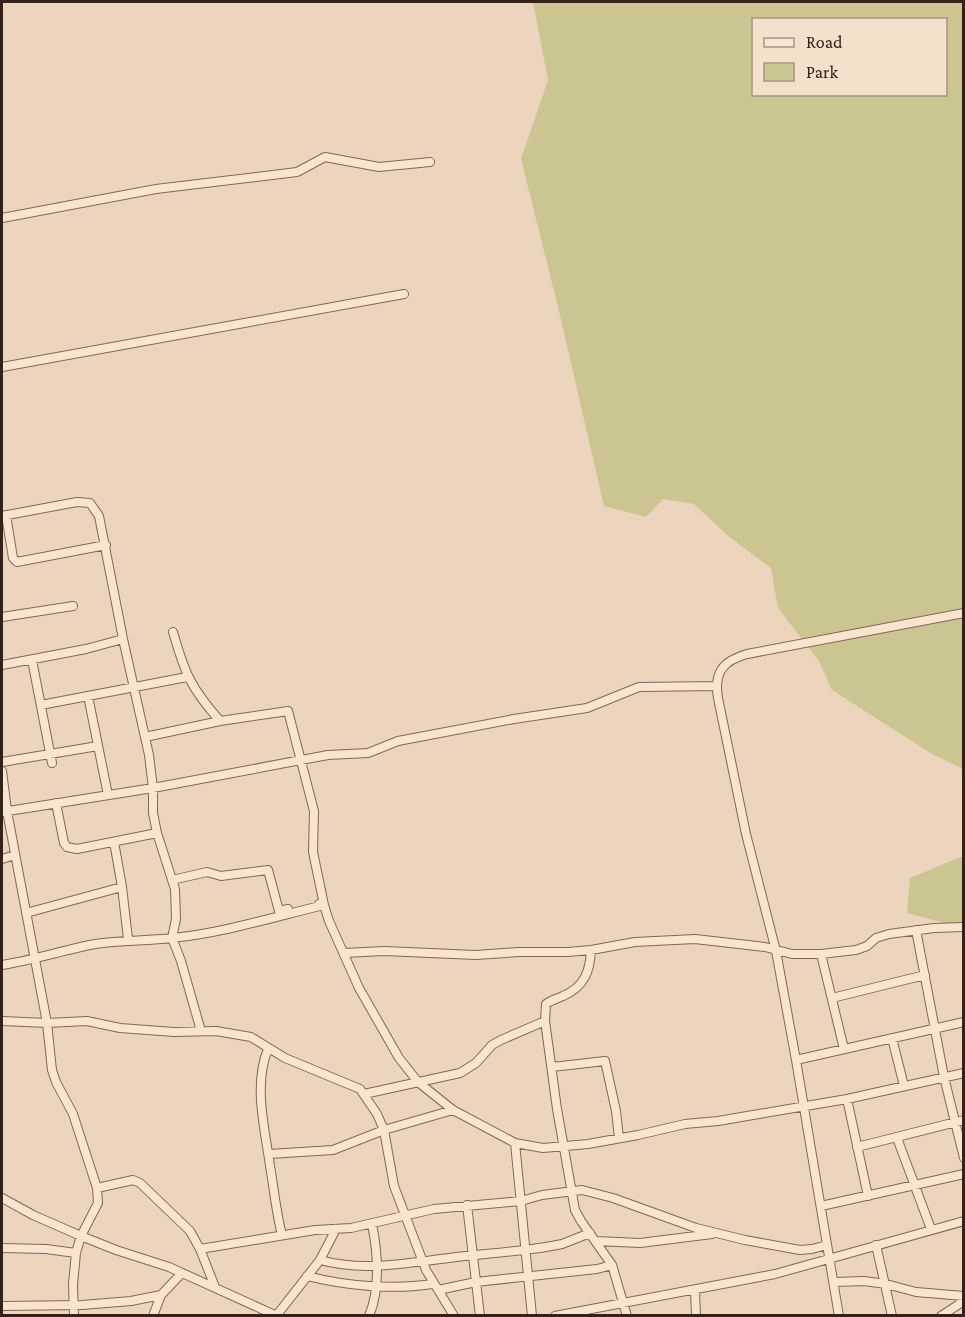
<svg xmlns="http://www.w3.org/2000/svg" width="965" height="1317" font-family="'Crimson Pro',serif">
  <rect width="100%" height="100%" fill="#edd5bd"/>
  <path fill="#cac591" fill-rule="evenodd" d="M 533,2 L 963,2 L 963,769 L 932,754 L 832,690 L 819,661 L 778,608 L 771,568 L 728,536 L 694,504 L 663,499 L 646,517 L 604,506 L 559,311 L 521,159 L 548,80 ZM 754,20 L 946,20 L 946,94 L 754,94 Z
    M 963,856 L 963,928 L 907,913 L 910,878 Z"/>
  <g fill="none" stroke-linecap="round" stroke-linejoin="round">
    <defs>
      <path id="minor" d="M 2,218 L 156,189 L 297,172 L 325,157 L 379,167 L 430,162
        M 2,367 L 404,294
        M 6,515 L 13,558 L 17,562 L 106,545
        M 2,516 L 77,502 L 90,503 L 99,516 L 123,639 L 149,755 L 153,788 L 153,813 L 157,833 L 175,889 L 176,919 L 172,938 L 181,961 L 201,1031
        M 2,617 L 73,606
        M 173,632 C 185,674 191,688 220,721 L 288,711 L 314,811 L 313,852 L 324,905 L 319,904
        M 32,660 L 52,763
        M 2,665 L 86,649 L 123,639
        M 88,696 L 108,795
        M 41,705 L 187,677
        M 145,737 L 220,721
        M 2,762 L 98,746
        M 2,771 L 7,811 L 47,1023 L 52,1070 L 56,1082 L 73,1114 L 97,1188 L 98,1203 L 81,1236 L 76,1253 L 73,1284 L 74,1316
        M 56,803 L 64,843 L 67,847 L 77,849 L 157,833
        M 2,812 L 153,788 L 328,755 L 368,753 L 398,741 L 514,719 L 587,708 L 639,687 L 716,686
        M 2,859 L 15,855
        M 172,880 L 207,872 L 221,876 L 268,870 L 279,911 L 288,909
        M 122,887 L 128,939
        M 26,913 L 122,887 L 114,842
        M 916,930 L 944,1077 L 964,1158
        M 591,950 C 590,972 584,987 563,996 C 557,999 551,1000 546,1004 L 545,1021 L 557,1109 L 575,1210 L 581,1221 L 612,1265 L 627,1316
        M 344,953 L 384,951 L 476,955 L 519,952 L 568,952 L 591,950 L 635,942 L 695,939 L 765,947 L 792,954 L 821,954 L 856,950 L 867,946 L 876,938 L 889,934 L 934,928 L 964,927
        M 821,954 L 844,1049
        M 2,965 C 33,960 64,950 95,944 C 121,940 146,941 172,938 C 223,933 274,917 324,905 L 329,921 L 359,988 L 399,1058 L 418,1082 L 453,1110 L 515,1143 L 543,1148 L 588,1144 L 638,1135 L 685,1124 L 718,1121 L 847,1099 L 964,1073
        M 832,998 L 925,975
        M 2,1021 L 47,1023 L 87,1021 L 120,1028 L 174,1032 L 216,1031 L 251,1037 L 285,1058 L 360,1089 L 377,1114 L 384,1130 L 394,1186 L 426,1270 L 454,1316
        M 892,1038 L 904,1086
        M 268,1049 C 253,1085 265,1129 270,1166 C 274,1189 276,1212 282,1235
        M 796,1060 L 964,1022
        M 552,1067 L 605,1061 L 616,1111 L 619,1138
        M 364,1094 L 460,1073 L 476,1063 L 492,1045 L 501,1040 L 545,1021
        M 847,1099 L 868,1196
        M 897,1138 L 931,1229
        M 515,1143 L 532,1316
        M 857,1147 L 964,1120
        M 269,1154 L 333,1150 L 384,1130 L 453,1110
        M 97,1188 L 133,1180 L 140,1183 L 190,1231 L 200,1249 L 215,1287
        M 2,1198 L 33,1215 L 81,1236 L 116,1250 L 169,1267 L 277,1316
        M 467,1205 L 480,1316
        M 821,1206 L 964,1174
        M 596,1241 L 640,1243 L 712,1234
        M 876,1245 L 892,1316
        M 2,1248 L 46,1249 L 76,1253
        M 200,1249 L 315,1230 L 351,1228 L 434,1209 L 521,1201 L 542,1195 L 582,1190 L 613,1198 L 696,1228 L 745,1240 L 800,1250 L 812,1249 L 827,1245
        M 320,1260 C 363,1272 406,1263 449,1258 C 481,1254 514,1252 546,1247 L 562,1244 L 590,1233
        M 307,1276 C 346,1286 393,1290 432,1284
        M 834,1282 L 864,1281 L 886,1284 L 916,1292 L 964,1296
        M 438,1290 L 476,1282 L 597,1269 L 612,1265
        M 695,1291 L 696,1316
        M 2,1306 L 82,1305 L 131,1301 L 161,1295
        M 153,1316 L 161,1295 L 182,1273
        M 276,1316 L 320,1260 L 336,1229
        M 369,1316 C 381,1287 378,1254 372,1224
        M 555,1316 L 775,1274 L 964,1221
        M 839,1316 L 796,1060 L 776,951 L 746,834 L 718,698 C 714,673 722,661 747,654 L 964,613
        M 941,1316 L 964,1301"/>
    </defs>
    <use href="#minor" stroke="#846656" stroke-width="10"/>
    <use href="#minor" stroke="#f8e4cf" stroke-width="8"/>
  </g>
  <rect width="965" height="1317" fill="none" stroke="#33221b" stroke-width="6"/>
  <rect x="752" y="18" width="195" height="78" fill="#f4e1cc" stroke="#a79585" stroke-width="1.5"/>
  <rect x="764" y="38" width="30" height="9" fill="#f8e4cf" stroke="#a79585" stroke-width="1.5"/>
  <text x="806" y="48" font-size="18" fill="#33221b">Road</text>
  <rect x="764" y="63" width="30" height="18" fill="#cac591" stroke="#a79585" stroke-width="1.5"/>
  <text x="806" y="78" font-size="18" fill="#33221b">Park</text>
</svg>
